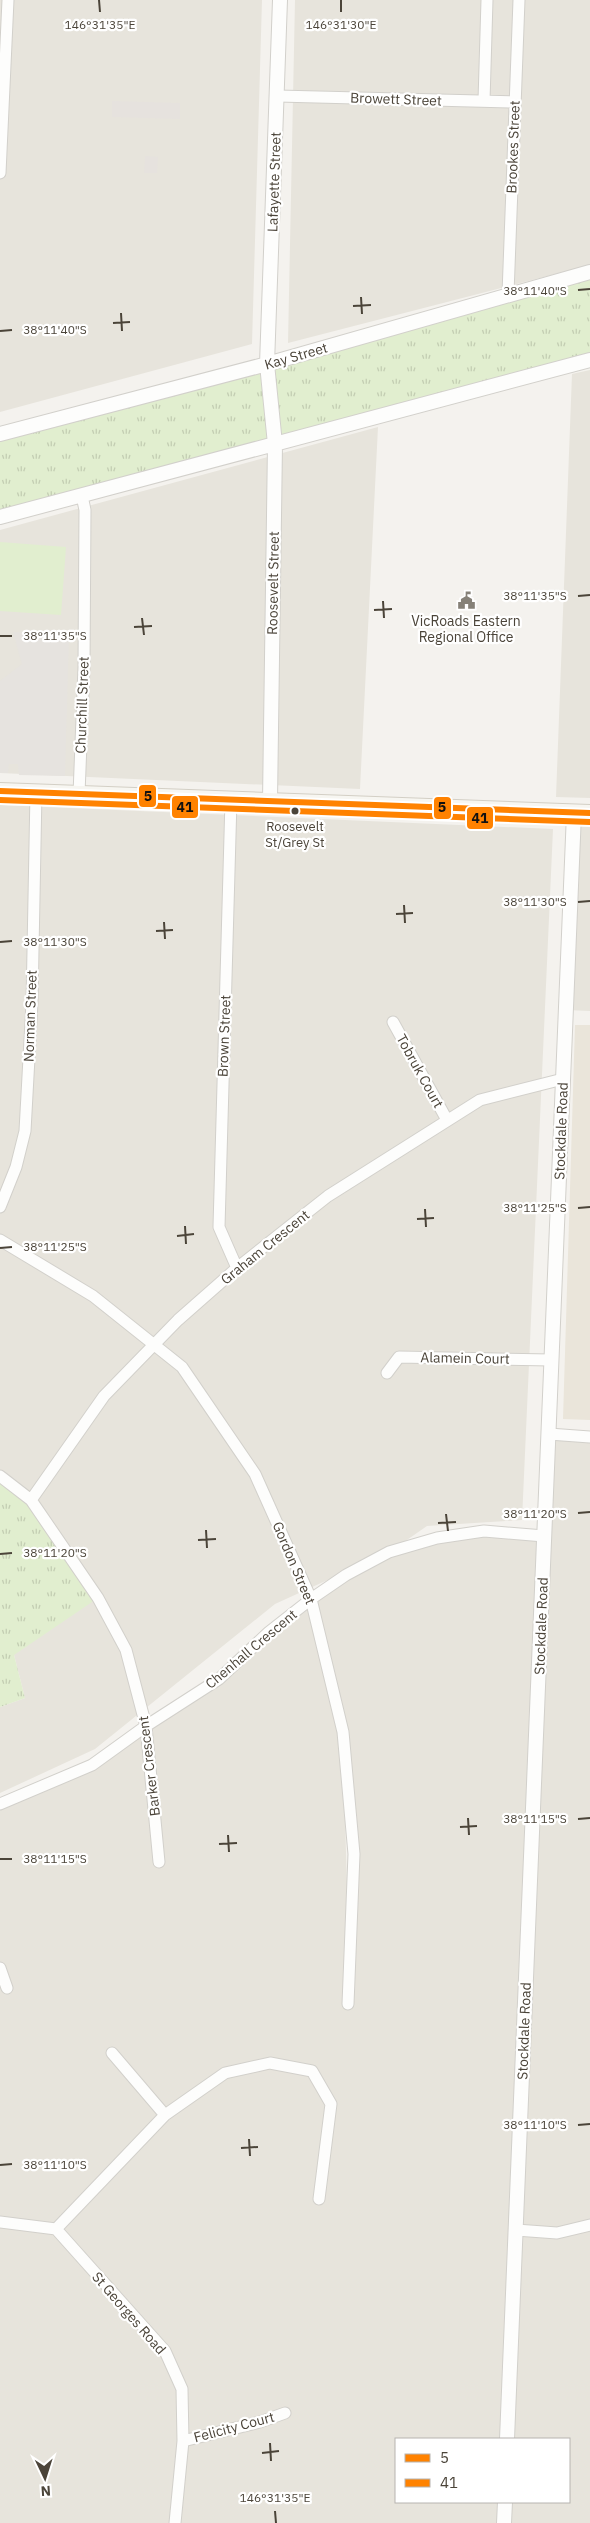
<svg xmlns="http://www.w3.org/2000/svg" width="590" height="2523" font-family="'IBM Plex Sans',sans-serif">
  <defs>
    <pattern id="park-tufts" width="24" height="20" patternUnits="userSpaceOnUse" patternTransform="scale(1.25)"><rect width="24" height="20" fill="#e1eecf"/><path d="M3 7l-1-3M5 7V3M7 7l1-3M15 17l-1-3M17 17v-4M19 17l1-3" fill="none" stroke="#c3cdb2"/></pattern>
  </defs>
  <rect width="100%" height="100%" fill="#f4f2ee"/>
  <path fill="#e7e4dc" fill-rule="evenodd" d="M 0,0 L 262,0 L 252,344 L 0,412 Z
    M 295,0 L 590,0 L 590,265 L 288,343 Z
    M 590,370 L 590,798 L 556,797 L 572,374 Z
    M 378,427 L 360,789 L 0,773 L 0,530 Z
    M 0,805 L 553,829 L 522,1520 L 427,1526 L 391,1551 L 484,1531 L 544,1536 L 549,1434 L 590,1437 L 590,2523 L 504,2523 L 505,2502 L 569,2502 L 569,2439 L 396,2439 L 396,2502 L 503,2502 L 502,2523 L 0,2523 L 0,1803 L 92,1764 L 219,1679 L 311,1599 L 378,1557 L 275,1604 L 95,1749 L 0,1793 L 0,1707 L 25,1698 L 14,1655 L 0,1476 ZM 343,1744 L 354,1854 L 349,1960 Z
    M 574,813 L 590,813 L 590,1011 L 566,1010 Z"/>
  <path fill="#e6e2de" d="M 112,101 L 180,103 L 180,119 L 112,117 Z
    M 145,156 L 158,157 L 157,173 L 144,173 Z"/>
  <path fill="#eae5da" d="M 575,1025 L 590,1025 L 590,1420 L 563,1419 Z"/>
  <path fill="#e1eecf" d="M 0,542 L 66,547 L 61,615 L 0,611 Z"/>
  <path fill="url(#park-tufts)" d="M 590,272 L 590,361 L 0,512 L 0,434 Z
    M 0,1476 L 31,1500 L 98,1598 L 14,1655 L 25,1698 L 0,1707 Z"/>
  <path fill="#e6e3df" d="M 13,632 L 69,634 L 65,776 L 19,775 L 18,764 L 9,764 L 8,773 L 0,773 L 0,681 L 22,664 Z"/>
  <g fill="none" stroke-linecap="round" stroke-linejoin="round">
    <defs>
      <path id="minor" d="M 278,96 L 515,102
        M 484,101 L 487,0
        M 0,173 L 8,0
        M 508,294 L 519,0
        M 79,794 L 84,667 L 85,510 L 82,496
        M 231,800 L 219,1227 L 237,1268
        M 393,1022 L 447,1120
        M 0,1207 L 16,1167 L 25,1131 L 32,1003 L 36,792
        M 0,1240 L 93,1296 L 182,1367 L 255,1474 L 311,1599 L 343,1732 L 354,1854 L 348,2004
        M 387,1373 L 399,1357 L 551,1360
        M 549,1434 L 590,1437
        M 0,1476 L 31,1500 L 98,1598 L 126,1650 L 146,1726 L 159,1862
        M 31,1500 L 104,1396 L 178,1320 L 237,1268 L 328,1196 L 480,1100 L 563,1079
        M 0,1804 L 92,1765 L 146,1726 L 219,1679 L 269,1632 L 311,1599 L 346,1575 L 389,1552 L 437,1538 L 484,1531 L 544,1536
        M 0,1968 L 7,1988
        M 112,2053 L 165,2115
        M 0,2222 L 56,2229 L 165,2351 L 182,2389 L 183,2441 L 175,2523
        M 56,2229 L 165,2115 L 225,2073 L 270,2063 L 312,2071 L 331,2104 L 319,2199
        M 516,2230 L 557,2233 L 590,2225
        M 183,2441 L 260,2422 L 285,2413"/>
      <path id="tertiary" d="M 0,434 L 267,364 L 590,272
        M 0,517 L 590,360
        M 270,801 L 275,444 L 267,364 L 280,0
        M 507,2439 L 574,813
        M 504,2523 L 505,2502"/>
      <path id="secondary" d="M 0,791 L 590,813"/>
    </defs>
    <use href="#minor" stroke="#d2d0cb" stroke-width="13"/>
    <use href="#tertiary" stroke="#d2d0cb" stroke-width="16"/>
    <use href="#secondary" stroke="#d3cfc5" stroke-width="18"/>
    <use href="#minor" stroke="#fdfdfc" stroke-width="11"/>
    <use href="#tertiary" stroke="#fdfdfc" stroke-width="14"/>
    <use href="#secondary" stroke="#f7f6f1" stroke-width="16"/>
    <defs>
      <path id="bus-1" d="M 0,791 L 590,813"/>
      <path id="bus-2" d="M 0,800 L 590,822"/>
    </defs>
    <use href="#bus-1" stroke="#fff" stroke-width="10"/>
    <use href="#bus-2" stroke="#fff" stroke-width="10"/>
    <use href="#bus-1" stroke="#ff8200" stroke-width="6"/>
    <use href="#bus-2" stroke="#ff8200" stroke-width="6"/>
  </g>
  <path fill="none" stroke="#4b4439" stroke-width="2" d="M 99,0 L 100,12M 341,0 L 341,12M 578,290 L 590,289M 361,297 L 362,314M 353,306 L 371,305M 121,313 L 122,331M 113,323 L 130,322M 0,331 L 12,330M 578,596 L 590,595M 383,601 L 384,618M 374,610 L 392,609M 142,618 L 144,635M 134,627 L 152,626M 0,636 L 12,636M 578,902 L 590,901M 404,905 L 405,923M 396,914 L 413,913M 164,922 L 165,939M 156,931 L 173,930M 0,942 L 12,941M 578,1208 L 590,1207M 425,1209 L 426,1227M 417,1219 L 434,1218M 185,1226 L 186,1244M 177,1236 L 194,1234M 0,1248 L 12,1247M 578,1513 L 590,1512M 446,1514 L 448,1531M 438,1523 L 456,1522M 206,1530 L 207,1548M 198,1540 L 216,1539M 0,1554 L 12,1553M 468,1818 L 469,1835M 578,1819 L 590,1818M 460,1827 L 477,1826M 228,1835 L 229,1852M 219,1844 L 237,1843M 0,1859 L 12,1859M 578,2125 L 590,2124M 249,2139 L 250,2156M 241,2148 L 258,2147M 0,2165 L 12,2164M 270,2443 L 271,2461M 262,2453 L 279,2451M 275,2511 L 276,2523"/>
  <defs>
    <symbol id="civic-bare" viewBox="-9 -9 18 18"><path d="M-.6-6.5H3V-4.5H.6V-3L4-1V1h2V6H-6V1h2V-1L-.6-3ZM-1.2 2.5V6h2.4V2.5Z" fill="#868178" stroke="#fff" stroke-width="2.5" paint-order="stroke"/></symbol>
  </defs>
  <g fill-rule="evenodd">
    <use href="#civic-bare" x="454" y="588" width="25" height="25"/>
  </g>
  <circle fill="#4b4439" stroke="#fff" stroke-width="2" cx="295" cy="811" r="4.5"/>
  <g text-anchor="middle" stroke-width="4.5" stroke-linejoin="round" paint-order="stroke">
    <g font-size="13" fill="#4b4439" stroke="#fff">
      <text x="295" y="831">Roosevelt<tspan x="295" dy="16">St/Grey St</tspan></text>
    </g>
    <g font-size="14" fill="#4b4439" stroke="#fff">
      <text transform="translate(396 99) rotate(2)" y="5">Browett Street</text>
      <text transform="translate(513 147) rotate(-88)" y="5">Brookes Street</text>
      <text transform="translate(274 182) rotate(-88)" y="5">Lafayette Street</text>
      <text transform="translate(296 356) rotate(-16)" y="5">Kay Street</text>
      <text transform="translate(273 583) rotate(-89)" y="5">Roosevelt Street</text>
      <text transform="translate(82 705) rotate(-88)" y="5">Churchill Street</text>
      <text transform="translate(30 1016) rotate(-88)" y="5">Norman Street</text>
      <text transform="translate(224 1036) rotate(-88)" y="5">Brown Street</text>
      <text transform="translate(420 1071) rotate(61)" y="5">Tobruk Court</text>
      <text transform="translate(561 1131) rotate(-88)" y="5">Stockdale Road</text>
      <text transform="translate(265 1247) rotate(-39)" y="5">Graham Crescent</text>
      <text transform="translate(465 1358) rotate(1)" y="5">Alamein Court</text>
      <text transform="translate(294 1563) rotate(67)" y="5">Gordon Street</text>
      <text transform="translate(541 1626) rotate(-88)" y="5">Stockdale Road</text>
      <text transform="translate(251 1649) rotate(-40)" y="5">Chenhall Crescent</text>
      <text transform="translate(149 1766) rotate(-97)" y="5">Barker Crescent</text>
      <text transform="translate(524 2031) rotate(-88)" y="5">Stockdale Road</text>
      <text transform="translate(129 2313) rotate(49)" y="5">St Georges Road</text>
      <text transform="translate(234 2427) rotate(-15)" y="5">Felicity Court</text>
    </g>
    <g font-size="14" fill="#4b4439" stroke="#fff">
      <text x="466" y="626">VicRoads Eastern<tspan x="466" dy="16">Regional Office</tspan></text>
    </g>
  </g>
  <g font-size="12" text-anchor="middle" fill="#4b4439" stroke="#fff" stroke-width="4.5" stroke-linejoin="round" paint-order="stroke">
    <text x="100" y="29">146°31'35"E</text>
    <text x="341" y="29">146°31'30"E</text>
    <text x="535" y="295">38°11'40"S</text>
    <text x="55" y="334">38°11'40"S</text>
    <text x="535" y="600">38°11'35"S</text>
    <text x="55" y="640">38°11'35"S</text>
    <text x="535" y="906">38°11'30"S</text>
    <text x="55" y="946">38°11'30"S</text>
    <text x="535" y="1212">38°11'25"S</text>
    <text x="55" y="1251">38°11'25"S</text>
    <text x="535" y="1518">38°11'20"S</text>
    <text x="55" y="1557">38°11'20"S</text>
    <text x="535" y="1823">38°11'15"S</text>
    <text x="55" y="1863">38°11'15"S</text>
    <text x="535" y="2129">38°11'10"S</text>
    <text x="55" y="2169">38°11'10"S</text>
    <text x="275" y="2502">146°31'35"E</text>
  </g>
  <g stroke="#fff" stroke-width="2">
    <rect x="138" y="784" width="19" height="24" rx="5" fill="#ff8200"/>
    <rect x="171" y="795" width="28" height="24" rx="5" fill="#ff8200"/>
    <rect x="433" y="796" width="19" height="24" rx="5" fill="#ff8200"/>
    <rect x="466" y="806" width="28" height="24" rx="5" fill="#ff8200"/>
  </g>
  <g font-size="14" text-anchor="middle" font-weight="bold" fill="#111">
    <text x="148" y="801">5</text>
    <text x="185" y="812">41</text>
    <text x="442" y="812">5</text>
    <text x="480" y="823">41</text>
  </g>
  <rect x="395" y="2438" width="175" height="65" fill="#ffffff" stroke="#b7b4b0"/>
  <rect x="405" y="2454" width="25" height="8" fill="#ff8200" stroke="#b7b4b0"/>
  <text x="440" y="2463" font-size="15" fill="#4b4439">5</text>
  <rect x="405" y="2479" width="25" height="8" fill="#ff8200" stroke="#b7b4b0"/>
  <text x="440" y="2488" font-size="15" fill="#4b4439">41</text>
  <g transform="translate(45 2478) rotate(176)" stroke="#ffffff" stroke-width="4" paint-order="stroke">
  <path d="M0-4L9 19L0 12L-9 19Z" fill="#4b4439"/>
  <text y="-8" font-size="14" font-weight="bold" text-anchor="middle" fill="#4b4439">N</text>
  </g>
</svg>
